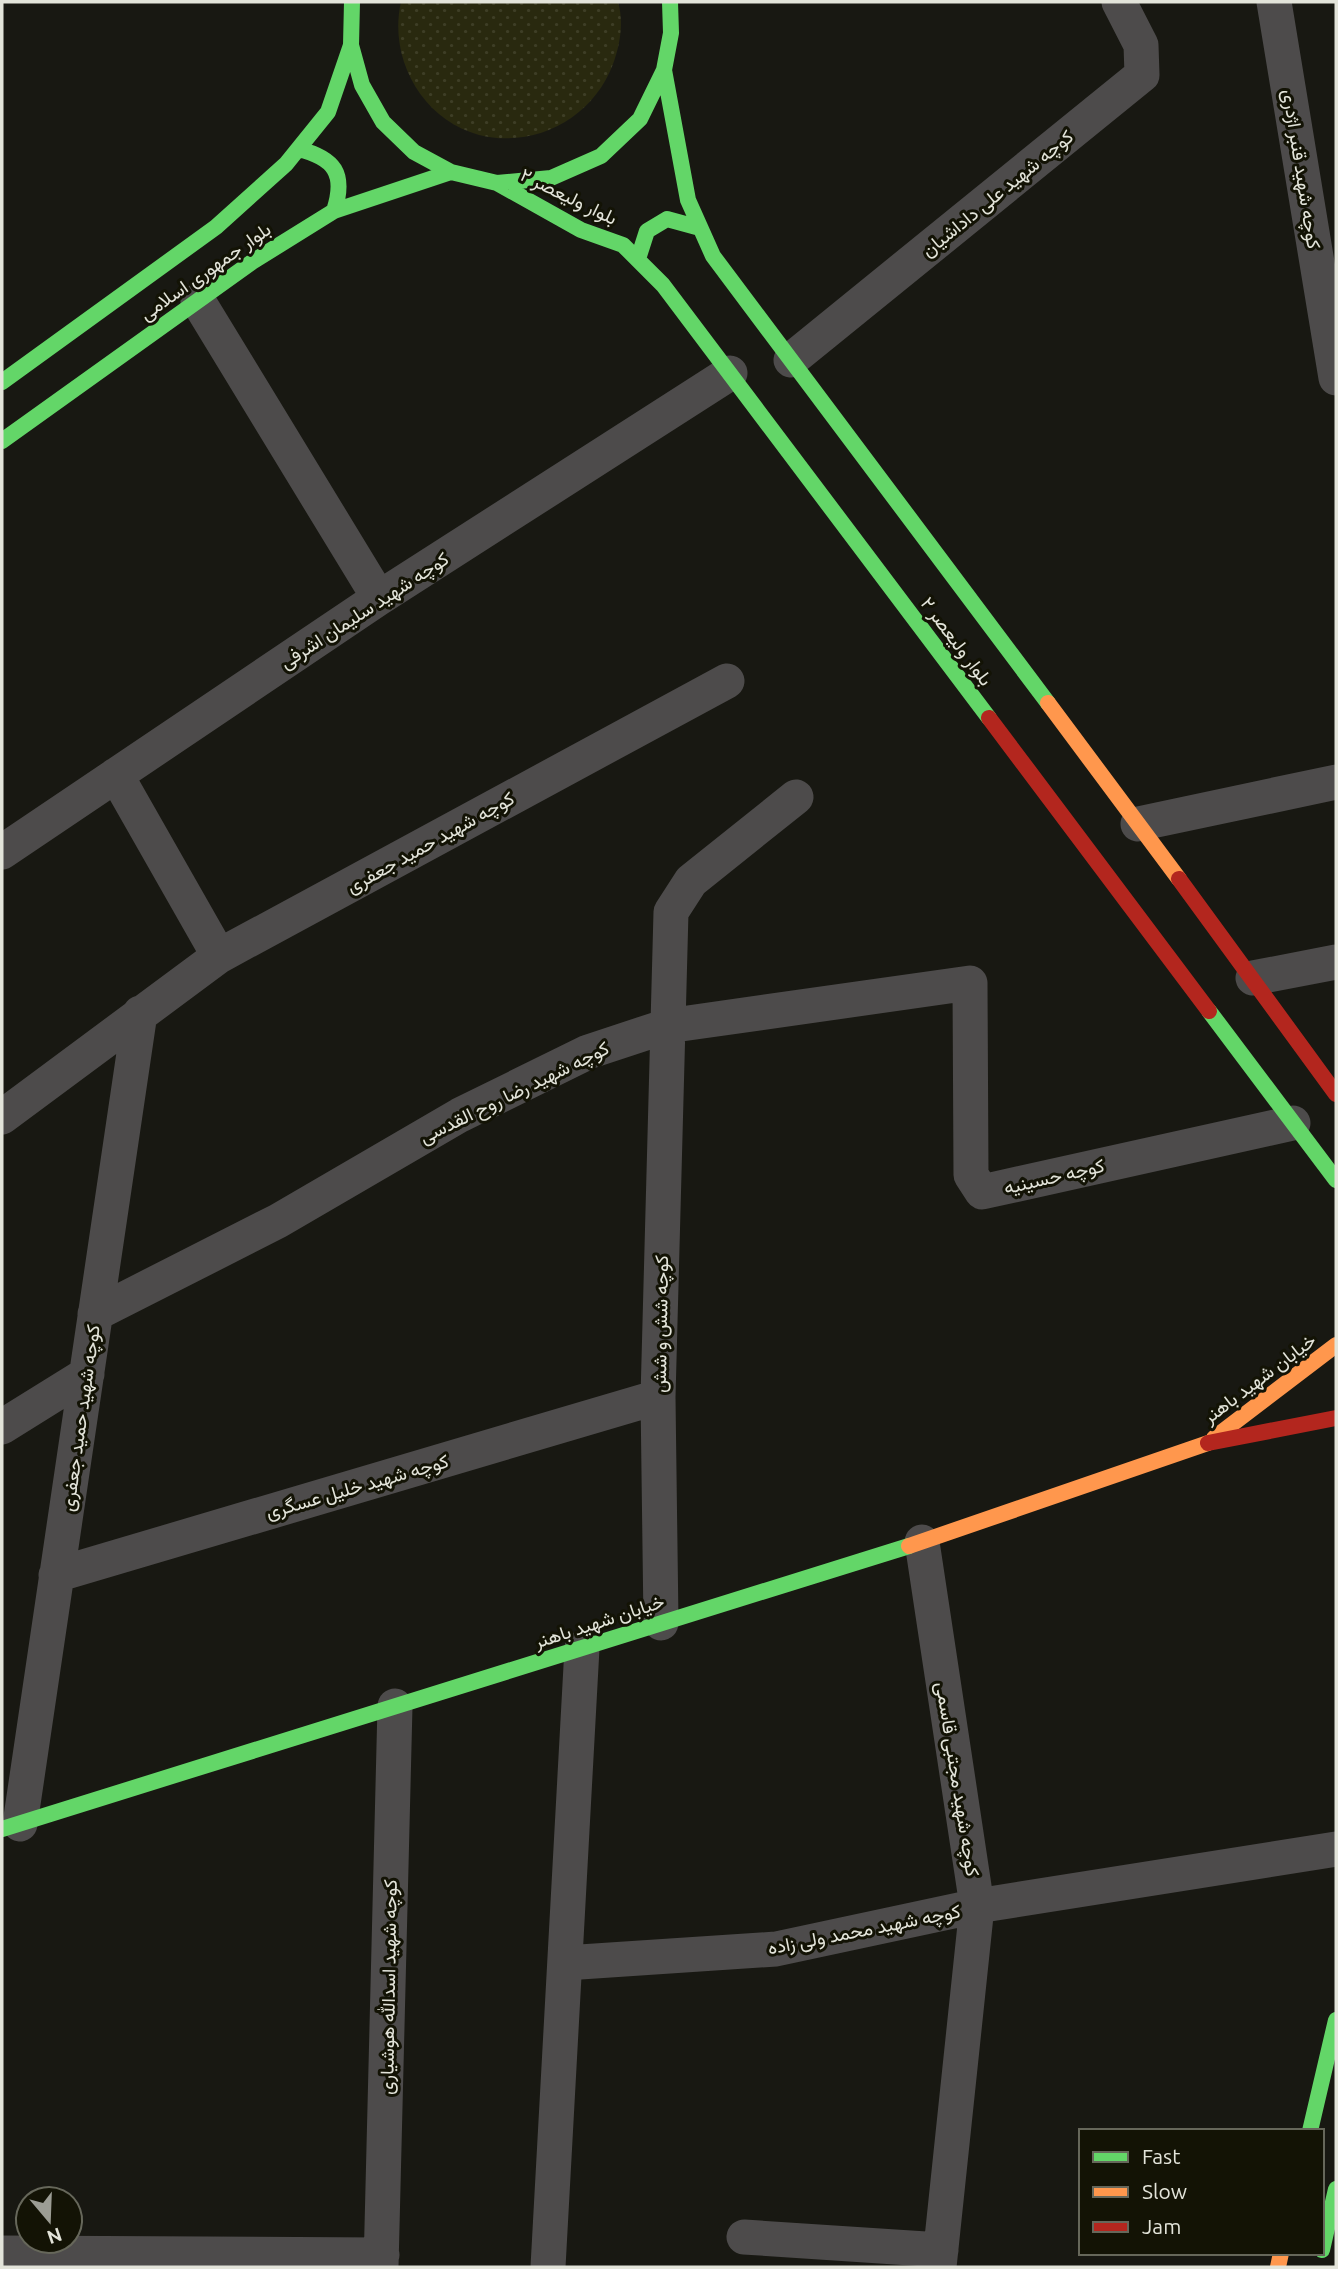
<svg xmlns="http://www.w3.org/2000/svg" width="1338" height="2269" font-family="Ubuntu,Vazirmatn,sans-serif">
  <defs>
    <pattern id="grass-dots" width="8" height="8" patternUnits="userSpaceOnUse" patternTransform="scale(1.75)"><rect width="8" height="8" fill="#29290f"/><path d="M2 2h.1M6 6h.1" fill="none" stroke="#3e3e26" stroke-width="1.8" stroke-linecap="round"/></pattern>
  </defs>
  <rect width="100%" height="100%" fill="#181812"/>
  <path fill="url(#grass-dots)" d="M 401,2 L 618,2 C 624,22 620,45 613,64 C 593,118 535,149 479,135 C 422,120 388,58 401,2 Z"/>
  <g fill="none" stroke-linecap="round" stroke-linejoin="round">
    <path stroke="#4d4b4b" stroke-width="35" d="M 1274,2 L 1336,378
      M 198,301 L 379,598
      M 791,360 L 1142,75 L 1141,45 L 1119,2
      M 116,775 L 219,956
      M 1138,824 L 1336,782
      M 2,852 L 379,598 L 730,373
      M 1253,978 L 1336,962
      M 2,1117 L 219,956 L 727,681
      M 95,1314 L 278,1221 L 460,1115 L 588,1052 L 667,1026 L 970,983 L 971,1175 L 982,1192 L 1293,1123
      M 2,1427 L 87,1374
      M 922,1542 L 977,1906 L 939,2267
      M 56,1575 L 658,1397
      M 661,1623 L 658,1397 L 671,912 L 691,881 L 796,797
      M 20,1824 L 140,1013
      M 565,1963 L 776,1949 L 977,1906 L 1336,1849
      M 744,2237 L 941,2250
      M 2,2253 L 382,2255
      M 381,2267 L 395,1706
      M 548,2267 L 582,1648"/>
    <path stroke="#63d668" stroke-width="16" d="M 352,2 L 351,45 L 362,85 L 383,122 L 414,152 L 451,172 L 497,183 L 551,178 L 601,156 L 640,119 L 664,70 L 671,33 L 670,2
      M 664,70 L 688,200 L 713,256 L 1048,703
      M 298,149 C 335,158 346,174 334,211
      M 497,183 L 581,230 L 623,245 L 663,285 L 989,718
      M 638,259 L 647,231 L 667,219 L 700,228
      M 2,382 L 216,227 L 286,164 L 328,112 L 351,45
      M 2,441 L 252,262 L 334,211 L 451,172
      M 1209,1011 L 1336,1180
      M 2,1829 L 909,1546
      M 1310,2131 L 1336,2020
      M 1322,2250 L 1336,2189"/>
    <path stroke="#ff974d" stroke-width="16" d="M 1048,703 L 1179,879
      M 1214,1438 L 1336,1345
      M 909,1546 L 1208,1443
      M 1278,2267 L 1281,2253"/>
    <path stroke="#b3261e" stroke-width="16" d="M 989,718 L 1209,1011
      M 1179,879 L 1336,1094
      M 1208,1443 L 1336,1418"/>
  </g>
  <g text-anchor="middle" stroke-width="6" stroke-linejoin="round" paint-order="stroke">
    <g font-size="19" fill="#e3e4da" stroke="#131305">
      <text transform="translate(1302 169) rotate(81)" y="7">کوچه شهید قنبر اژدری</text>
      <text transform="translate(997 193) rotate(-39)" y="7">کوچه شهید علی داداشیان</text>
      <text transform="translate(569 196) rotate(26)" y="7">بلوار ولیعصر ۲</text>
      <text transform="translate(205 271) rotate(-35)" y="7">بلوار جمهوری اسلامی</text>
      <text transform="translate(364 610) rotate(-33)" y="7">کوچه شهید سلیمان اشرفی</text>
      <text transform="translate(957 641) rotate(53)" y="7">بلوار ولیعصر ۲</text>
      <text transform="translate(430 842) rotate(-29)" y="7">کوچه شهید حمید جعفری</text>
      <text transform="translate(514 1092) rotate(-26)" y="7">کوچه شهید رضا روح القدسی</text>
      <text transform="translate(1054 1176) rotate(-13)" y="7">کوچه حسینیه</text>
      <text transform="translate(660 1324) rotate(-89)" y="7">کوچه شش و شش</text>
      <text transform="translate(1259 1378) rotate(-37)" y="7">خیابان شهید باهنر</text>
      <text transform="translate(80 1418) rotate(-82)" y="7">کوچه شهید حمید جعفری</text>
      <text transform="translate(357 1486) rotate(-16)" y="7">کوچه شهید خلیل عسگری</text>
      <text transform="translate(599 1621) rotate(-18)" y="7">خیابان شهید باهنر</text>
      <text transform="translate(958 1779) rotate(81)" y="7">کوچه شهید مجتبی قاسمی</text>
      <text transform="translate(864 1929) rotate(-11)" y="7">کوچه شهید محمد ولی زاده</text>
      <text transform="translate(388 1987) rotate(-89)" y="7">کوچه شهید اسدالله هوشیاری</text>
    </g>
  </g>
  <rect width="1338" height="2269" fill="none" stroke="#e3e4da" stroke-width="7"/>
  <rect x="1079" y="2129" width="245" height="126" fill="#131305" stroke="#66675a" stroke-width="2"/>
  <rect x="1093" y="2152" width="35" height="10" fill="#63d668" stroke="#66675a" stroke-width="2"/>
  <text x="1142" y="2164" font-size="21" fill="#e3e4da">Fast</text>
  <rect x="1093" y="2187" width="35" height="10" fill="#ff974d" stroke="#66675a" stroke-width="2"/>
  <text x="1142" y="2199" font-size="21" fill="#e3e4da">Slow</text>
  <rect x="1093" y="2222" width="35" height="10" fill="#b3261e" stroke="#66675a" stroke-width="2"/>
  <text x="1142" y="2234" font-size="21" fill="#e3e4da">Jam</text>
  <g transform="translate(49 2220) rotate(161)"><circle r="33" fill="#131305" stroke="#66675a" stroke-width="2"/>
  <path d="M0-5L12 26L0 18L-12 26Z" fill="#9c9d94"/>
  <text y="-10" font-size="19" font-weight="bold" text-anchor="middle" fill="#e3e4da">N</text>
  </g>
</svg>
